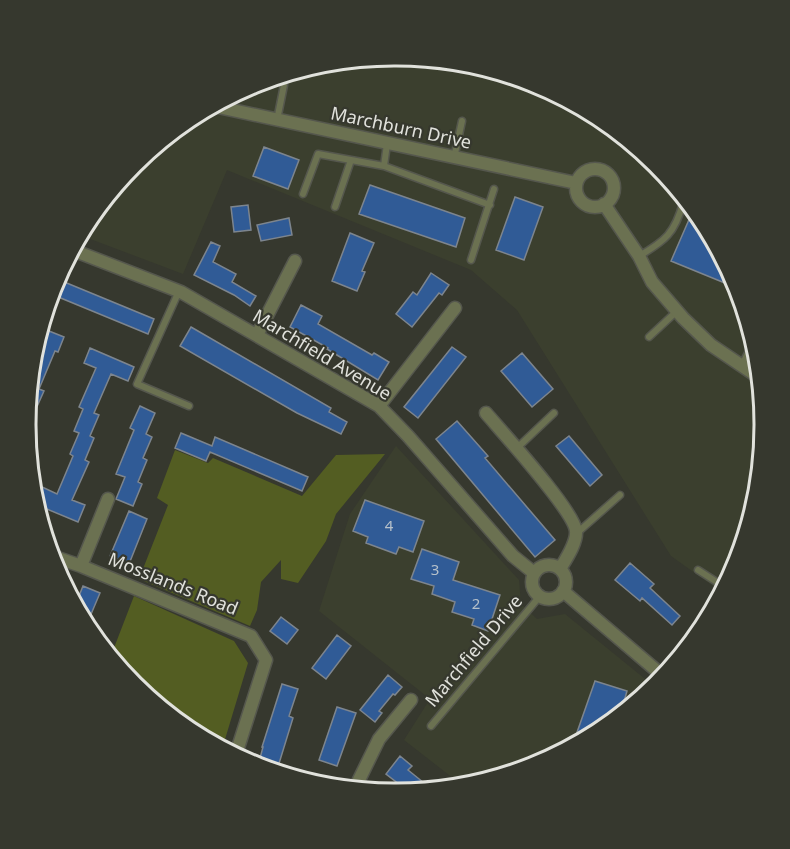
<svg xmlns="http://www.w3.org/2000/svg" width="790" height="849" font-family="'Noto Sans',sans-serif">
  <rect width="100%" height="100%" fill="#36382e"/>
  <path fill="#3b3f2e" d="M 395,55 L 537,83 L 657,163 L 736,283 L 764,424 L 736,566 L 720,591 L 671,556 L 517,310 L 471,270 L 227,170 L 183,274 L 85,237 L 134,163 L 254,83 Z
    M 396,446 L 519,580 L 521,604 L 537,619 L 565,614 L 655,687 L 536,766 L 458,782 L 404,740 L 430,699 L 319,611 L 350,514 Z"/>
  <path fill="#535d22" d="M 175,450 L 208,463 L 213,458 L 302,496 L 336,455 L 385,454 L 336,514 L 326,541 L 298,583 L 281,579 L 281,560 L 261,582 L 257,610 L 250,626 L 139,579 L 168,505 L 157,498 Z
    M 134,596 L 234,641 L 248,663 L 223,746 L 133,686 L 112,653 Z"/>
  <path fill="#305b96" stroke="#7d858e" stroke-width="1.5" d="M 264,147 L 299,160 L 288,189 L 253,176 Z
    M 370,185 L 465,218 L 456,247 L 359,214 Z
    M 515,197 L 543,207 L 524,260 L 496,250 Z
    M 248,205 L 251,230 L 234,232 L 231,207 Z
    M 691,215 L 736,283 L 737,288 L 671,261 Z
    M 289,218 L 292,235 L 261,241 L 257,225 Z
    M 350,233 L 374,243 L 362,271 L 365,272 L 357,291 L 332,281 Z
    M 211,242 L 220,246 L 213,262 L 236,274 L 232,282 L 256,296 L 250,306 L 234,295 L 194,275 Z
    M 431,273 L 449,285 L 442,295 L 439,293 L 412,327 L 396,314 L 413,292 L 417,295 Z
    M 57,279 L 154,319 L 148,334 L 51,294 Z
    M 301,305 L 322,316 L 318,324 L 372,355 L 374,353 L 389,362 L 378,380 L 327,349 L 328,348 L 290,327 Z
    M 191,327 L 331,408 L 329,412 L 347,422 L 341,434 L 297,413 L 180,346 Z
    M 44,329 L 64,337 L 58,352 L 55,351 L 39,389 L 44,391 L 31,420 L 27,418 Z
    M 452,347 L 466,357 L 418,418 L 404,407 Z
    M 90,348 L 134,367 L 128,381 L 111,374 L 94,413 L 99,415 L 90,436 L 94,438 L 85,460 L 89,462 L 72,500 L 85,505 L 78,522 L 42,507 L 38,485 L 57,494 L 73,456 L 70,454 L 79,433 L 74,431 L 83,409 L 79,407 L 96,368 L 84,363 Z
    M 522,353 L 553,389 L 532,407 L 501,371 Z
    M 140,406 L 155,413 L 146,434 L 152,437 L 143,458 L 147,460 L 138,482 L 142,484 L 133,506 L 116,499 L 125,477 L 116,474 L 134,430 L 130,428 Z
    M 457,421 L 488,456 L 485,458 L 555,540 L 535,557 L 436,439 Z
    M 181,433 L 212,446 L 215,437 L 308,477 L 302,491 L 210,452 L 206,461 L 175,448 Z
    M 569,436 L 602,475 L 590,486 L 556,446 Z
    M 365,500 L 424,521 L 413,552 L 399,547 L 396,554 L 366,543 L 368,537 L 353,531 Z
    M 129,511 L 147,519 L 129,564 L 110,556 Z
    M 422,549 L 459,562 L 453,580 L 500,595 L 488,631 L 472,625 L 474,619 L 452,612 L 455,602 L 432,594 L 434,586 L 411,579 Z
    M 630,563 L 654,584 L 650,588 L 680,616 L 672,625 L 642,598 L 640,601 L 615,580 Z
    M 83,586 L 100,593 L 89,619 L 77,601 Z
    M 281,617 L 298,630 L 287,644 L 270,631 Z
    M 337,635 L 351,646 L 326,679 L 312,668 Z
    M 388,675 L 402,687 L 395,695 L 393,694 L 379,711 L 382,713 L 375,722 L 360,710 Z
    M 595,681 L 627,691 L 622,709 L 574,741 Z
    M 282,684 L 298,689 L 289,716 L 293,718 L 277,770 L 259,767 L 259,762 L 263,747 L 262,747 Z
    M 337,707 L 356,713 L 337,766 L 319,760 Z
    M 400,756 L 412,766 L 408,770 L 429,787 L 408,791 L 386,774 Z"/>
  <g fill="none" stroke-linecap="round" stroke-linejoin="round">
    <defs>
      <path id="lane" d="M 277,120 L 284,85
        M 454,158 L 462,121
        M 384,166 L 387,144
        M 303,194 L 318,154 L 384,166 L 490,205
        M 335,207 L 351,160
        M 639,256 C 665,241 675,233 683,203
        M 471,260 L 494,189
        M 179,291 L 137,384 L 189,406
        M 649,337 L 677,311
        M 742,365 L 750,349
        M 516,449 L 554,413
        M 577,533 L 620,495
        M 698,570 L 723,586
        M 431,726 L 540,596"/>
      <path id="street" d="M 218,107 L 576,183
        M576 188a19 19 0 1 1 38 0a19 19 0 1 1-38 0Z
        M 604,204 L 639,256 L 652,282 L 683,318 L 711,345 L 754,374
        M 75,251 L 181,292 L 379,406 L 408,436 L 513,556 L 534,573
        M 257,335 L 295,261
        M 379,406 L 455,308
        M 486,413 C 503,433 574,511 576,531 C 577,543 566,559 560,569
        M 52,556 L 81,566 L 251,636 L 266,660 L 236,754
        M532 582a17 17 0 1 1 34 0a17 17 0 1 1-34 0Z
        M 81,566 L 108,499
        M 563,591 L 663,676
        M 356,786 L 379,739 L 411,700"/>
    </defs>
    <use href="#lane" stroke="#55574d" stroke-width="9"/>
    <use href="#street" stroke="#55574d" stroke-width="15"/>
    <use href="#lane" stroke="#6b7151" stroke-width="6"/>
    <use href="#street" stroke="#6b7151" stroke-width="12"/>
  </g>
  <g text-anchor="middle" stroke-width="4.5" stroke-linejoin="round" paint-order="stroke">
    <g font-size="15" fill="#b5c0ca">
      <text x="389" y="531">4</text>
      <text x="435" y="575">3</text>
      <text x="476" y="609">2</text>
    </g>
    <g font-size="18" fill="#e1e2dc" stroke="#36382e">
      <text transform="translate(401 128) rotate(12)" y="6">Marchburn Drive</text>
      <text transform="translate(322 355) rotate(31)" y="6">Marchfield Avenue</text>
      <text transform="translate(173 584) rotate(22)" y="6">Mosslands Road</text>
      <text transform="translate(474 651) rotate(-50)" y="6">Marchfield Drive</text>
    </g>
  </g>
  <path d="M0 0H790V849H0ZM394 66H396A358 358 0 0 1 754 424V425A358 358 0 0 1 396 783H394A358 358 0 0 1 36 425V424A358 358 0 0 1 394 66Z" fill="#36382e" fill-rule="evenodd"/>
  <path fill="none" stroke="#e1e2dc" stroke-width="3" d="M394 66H396A358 358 0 0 1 754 424V425A358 358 0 0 1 396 783H394A358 358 0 0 1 36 425V424A358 358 0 0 1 394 66Z"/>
</svg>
